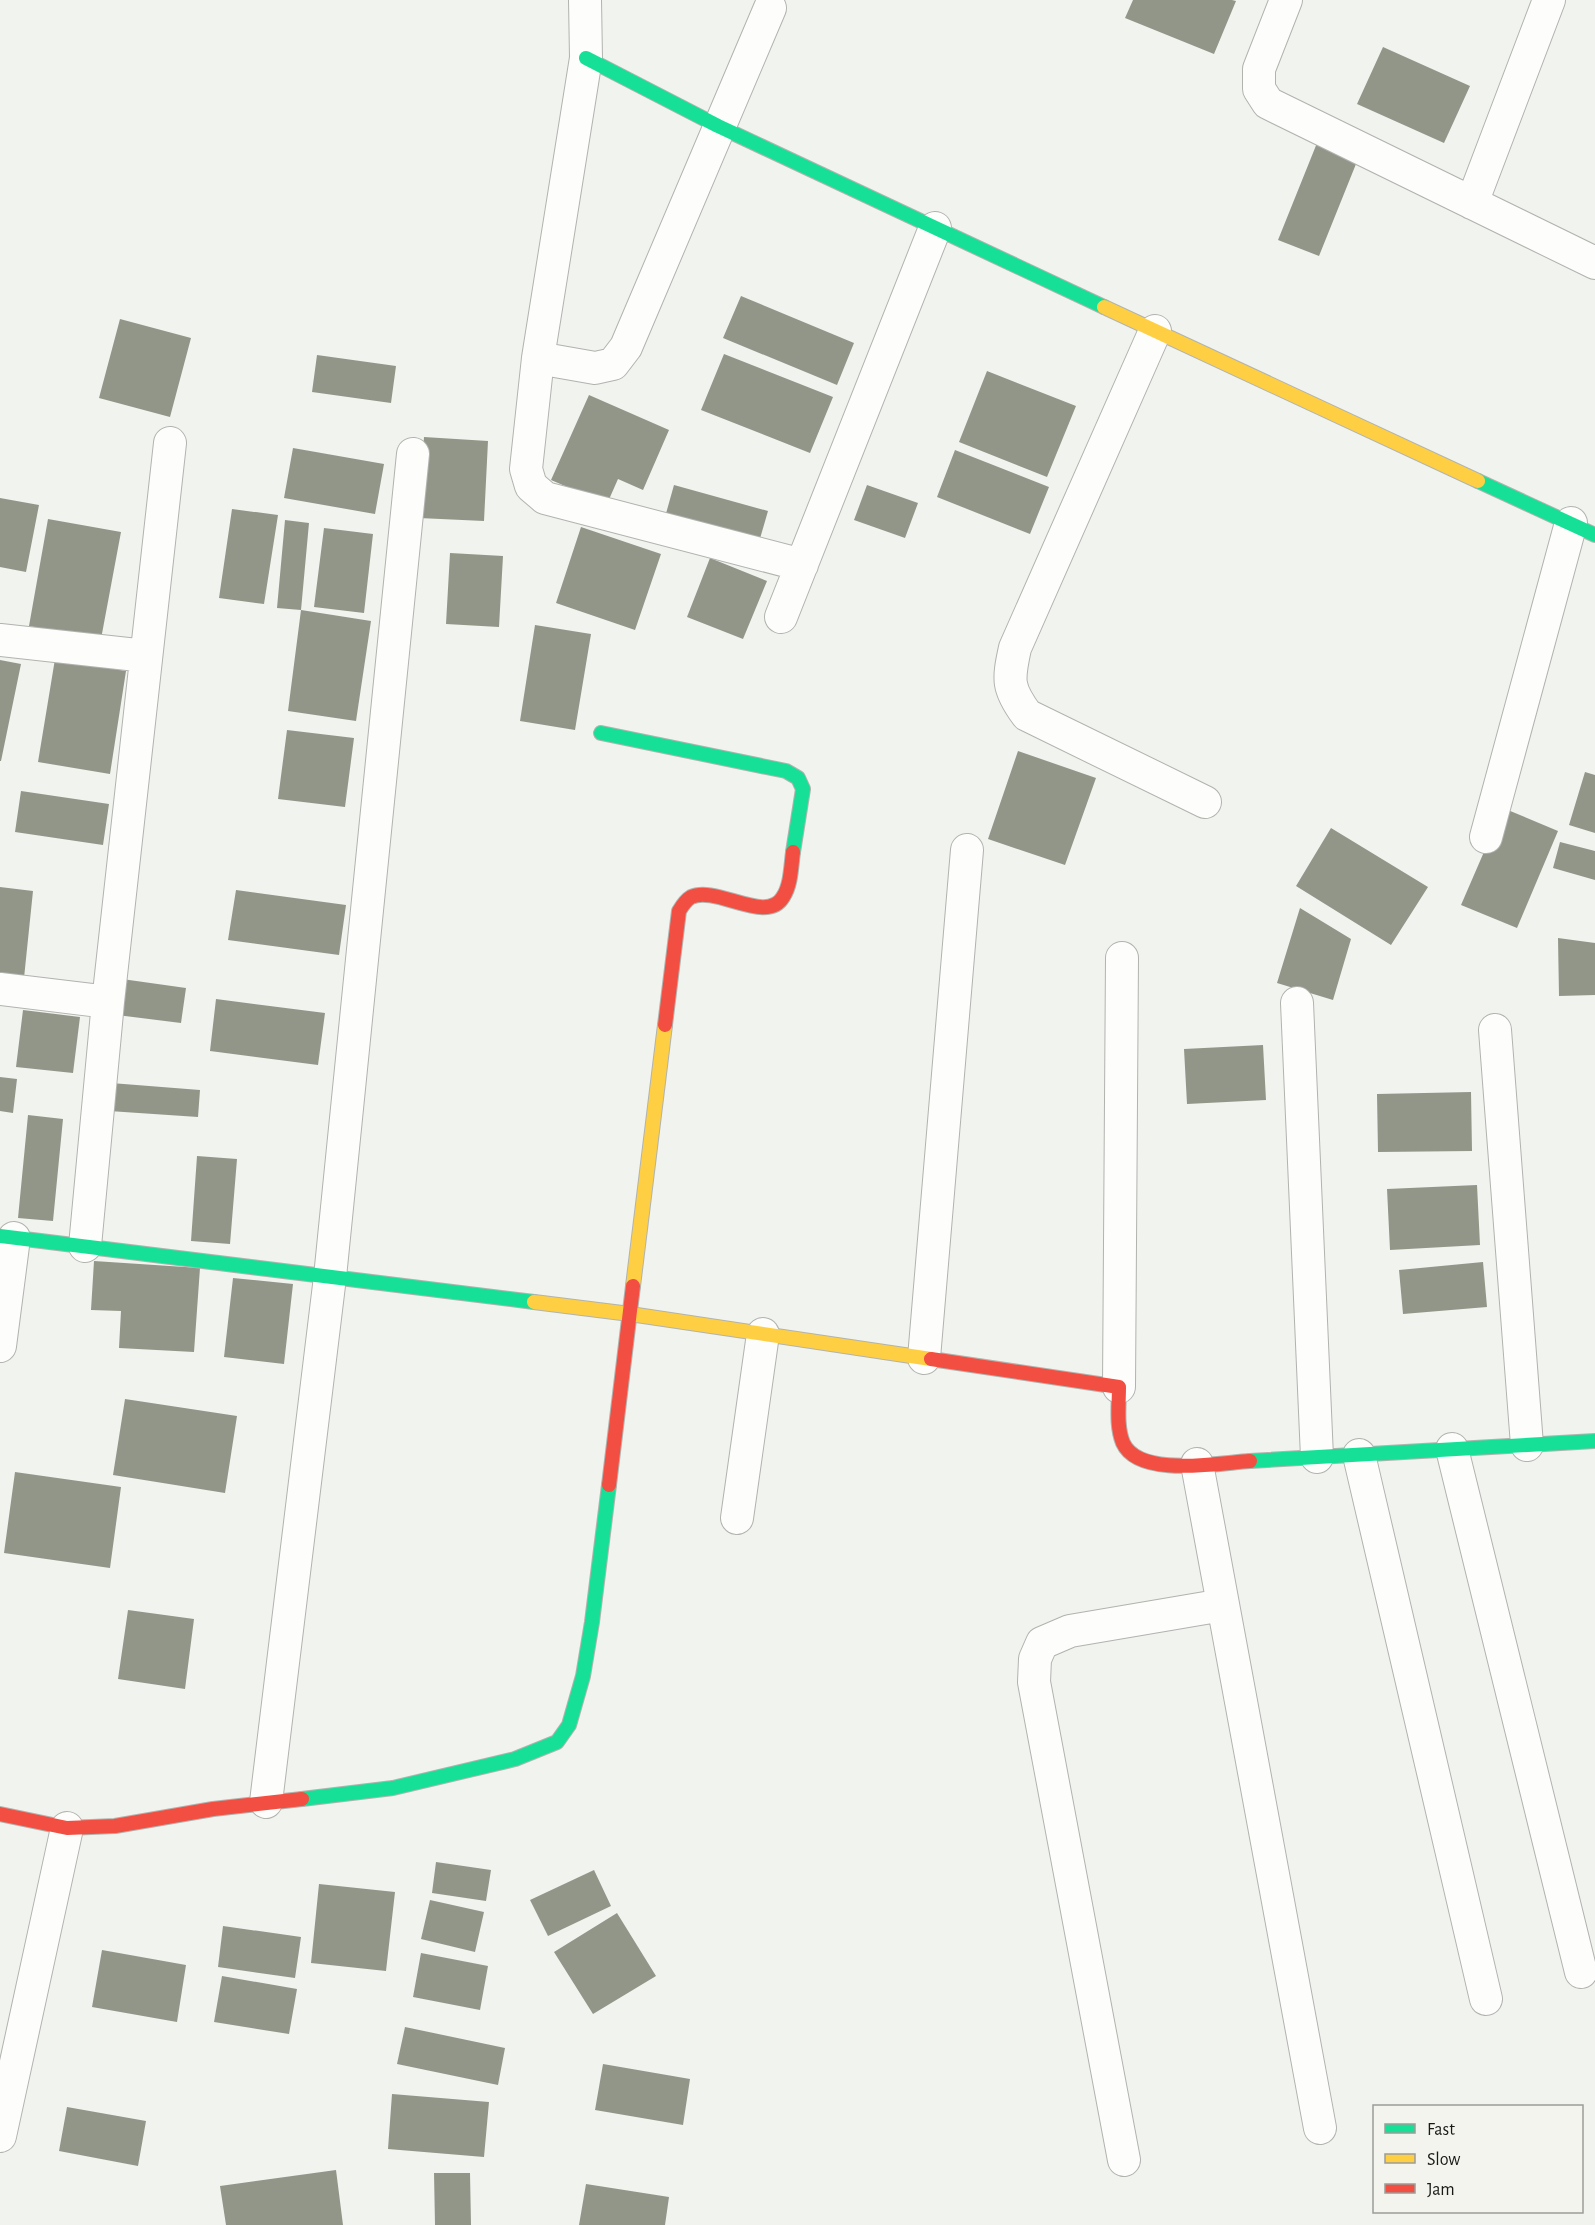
<svg xmlns="http://www.w3.org/2000/svg" width="1595" height="2225" font-family="'Alegreya Sans',sans-serif">
  <rect width="100%" height="100%" fill="#f1f3ee"/>
  <path fill="#929688" d="M 1133,0 L 1232,0 L 1236,1 L 1214,54 L 1125,18 Z
    M 1383,47 L 1470,86 L 1444,143 L 1357,104 Z
    M 1317,143 L 1358,159 L 1319,256 L 1278,240 Z
    M 741,296 L 854,343 L 837,385 L 723,338 Z
    M 120,319 L 191,338 L 170,417 L 99,398 Z
    M 724,354 L 833,397 L 810,453 L 701,410 Z
    M 317,355 L 396,366 L 391,403 L 312,392 Z
    M 987,371 L 1076,406 L 1047,477 L 959,442 Z
    M 589,395 L 669,430 L 643,490 L 618,479 L 607,504 L 551,480 Z
    M 424,437 L 488,441 L 484,521 L 419,518 Z
    M 293,448 L 384,464 L 375,514 L 284,498 Z
    M 955,450 L 1049,487 L 1030,534 L 937,497 Z
    M 674,485 L 768,511 L 759,542 L 665,517 Z
    M 867,485 L 918,503 L 905,538 L 854,520 Z
    M 0,498 L 39,505 L 26,572 L 0,567 Z
    M 232,509 L 278,515 L 264,604 L 219,598 Z
    M 48,519 L 121,532 L 101,639 L 29,626 Z
    M 285,520 L 309,523 L 301,610 L 277,608 Z
    M 581,527 L 661,554 L 635,630 L 556,603 Z
    M 324,528 L 373,534 L 364,613 L 314,607 Z
    M 450,553 L 503,556 L 499,627 L 446,624 Z
    M 710,558 L 767,581 L 743,639 L 687,617 Z
    M 301,610 L 371,621 L 356,721 L 288,711 Z
    M 535,625 L 591,634 L 575,730 L 520,721 Z
    M 55,659 L 126,671 L 110,774 L 38,762 Z
    M 0,660 L 21,664 L 1,761 L 0,761 Z
    M 287,730 L 354,738 L 345,807 L 278,799 Z
    M 1018,751 L 1096,778 L 1065,865 L 988,839 Z
    M 1585,772 L 1595,775 L 1595,833 L 1569,825 Z
    M 21,791 L 109,804 L 103,845 L 15,832 Z
    M 1503,808 L 1558,831 L 1517,928 L 1461,905 Z
    M 1331,828 L 1428,887 L 1391,945 L 1296,886 Z
    M 1560,842 L 1595,851 L 1595,880 L 1553,868 Z
    M 0,887 L 33,891 L 24,978 L 0,976 Z
    M 236,890 L 346,905 L 339,955 L 228,940 Z
    M 1300,908 L 1351,939 L 1333,1000 L 1277,983 Z
    M 1558,938 L 1595,943 L 1595,995 L 1559,996 Z
    M 122,979 L 186,988 L 181,1023 L 117,1015 Z
    M 216,999 L 325,1013 L 318,1065 L 210,1051 Z
    M 23,1010 L 80,1017 L 73,1073 L 16,1067 Z
    M 1263,1045 L 1266,1100 L 1187,1104 L 1184,1049 Z
    M 0,1077 L 17,1079 L 13,1113 L 0,1111 Z
    M 111,1083 L 200,1090 L 198,1117 L 109,1111 Z
    M 1471,1092 L 1472,1151 L 1378,1152 L 1377,1094 Z
    M 28,1115 L 63,1119 L 53,1221 L 18,1218 Z
    M 197,1156 L 237,1159 L 230,1244 L 191,1241 Z
    M 1477,1185 L 1480,1245 L 1390,1250 L 1387,1189 Z
    M 94,1261 L 200,1268 L 194,1352 L 119,1348 L 121,1311 L 91,1310 Z
    M 1483,1262 L 1487,1307 L 1403,1314 L 1399,1270 Z
    M 233,1278 L 293,1284 L 284,1364 L 224,1357 Z
    M 125,1399 L 237,1416 L 225,1493 L 113,1475 Z
    M 15,1472 L 121,1487 L 110,1568 L 4,1553 Z
    M 128,1610 L 194,1619 L 185,1689 L 118,1679 Z
    M 436,1862 L 491,1870 L 486,1901 L 432,1893 Z
    M 594,1870 L 611,1906 L 548,1936 L 530,1900 Z
    M 319,1884 L 395,1892 L 386,1971 L 311,1963 Z
    M 430,1900 L 484,1912 L 475,1952 L 421,1939 Z
    M 617,1913 L 656,1976 L 593,2014 L 554,1952 Z
    M 223,1926 L 301,1937 L 295,1978 L 218,1967 Z
    M 102,1950 L 186,1965 L 177,2022 L 92,2007 Z
    M 421,1953 L 488,1966 L 480,2010 L 413,1997 Z
    M 222,1976 L 297,1989 L 289,2034 L 214,2022 Z
    M 405,2027 L 505,2048 L 498,2085 L 397,2064 Z
    M 603,2064 L 690,2079 L 683,2125 L 595,2110 Z
    M 392,2094 L 489,2102 L 484,2157 L 388,2149 Z
    M 67,2107 L 146,2121 L 138,2166 L 59,2151 Z
    M 336,2170 L 343,2225 L 226,2225 L 220,2186 Z
    M 434,2173 L 470,2173 L 471,2225 L 435,2225 Z
    M 586,2184 L 669,2197 L 665,2225 L 579,2225 Z"/>
  <g fill="none" stroke-linecap="round" stroke-linejoin="round">
    <defs>
      <path id="street" d="M 585,0 L 586,58 L 538,358 L 526,469 L 531,486 L 545,498 L 802,565
        M 1286,0 L 1259,69 L 1259,89 L 1268,103 L 1595,263
        M 1472,203 L 1549,0
        M 1155,331 L 1015,648 C 1008,680 1007,688 1027,715 L 1205,802
        M 538,358 L 595,368 L 613,364 L 626,347 L 770,8
        M 781,617 L 935,228
        M 0,640 L 146,656
        M 1486,837 L 1571,523
        M 0,989 L 108,1002
        M 1297,1003 L 1317,1457
        M 1495,1030 L 1527,1445
        M 85,1246 L 108,1002 L 170,443
        M 0,1346 L 14,1238
        M 924,1358 L 967,850
        M 1119,1387 L 1122,958
        M 1452,1449 L 1581,1972
        M 1359,1455 L 1486,1999
        M 1197,1464 L 1320,2128
        M 737,1518 L 763,1334
        M 266,1802 L 330,1277 L 413,454
        M 0,2136 L 67,1828
        M 1124,2160 L 1034,1682 L 1035,1659 L 1042,1643 L 1070,1631 L 1223,1605"/>
      <path id="fast" d="M 586,58 L 718,126 L 1104,307
        M 1478,481 L 1595,535
        M 601,733 L 786,771 L 798,778 L 803,789 L 793,852
        M 0,1236 L 534,1302
        M 1250,1461 L 1595,1441
        M 302,1799 L 393,1788 L 515,1759 L 557,1742 L 569,1725 L 583,1676 L 592,1622 L 609,1485"/>
      <path id="slow" d="M 1104,307 L 1478,481
        M 633,1286 L 665,1025
        M 534,1302 L 630,1314 L 931,1359"/>
      <path id="jam" d="M 665,1025 L 679,911 C 682,906 686,900 691,897 C 716,885 767,925 783,897 C 791,885 791,867 793,852
        M 931,1359 L 1119,1387 C 1119,1405 1116,1426 1123,1443 C 1139,1478 1218,1463 1250,1461
        M 609,1485 L 633,1286
        M 0,1814 L 67,1828 L 115,1826 L 213,1809 L 302,1799"/>
    </defs>
    <use href="#street" stroke="#b1b3af" stroke-width="34"/>
    <use href="#fast" stroke="#b1b3af" stroke-width="16"/>
    <use href="#slow" stroke="#b1b3af" stroke-width="16"/>
    <use href="#jam" stroke="#b1b3af" stroke-width="16"/>
    <use href="#street" stroke="#fdfdfc" stroke-width="32"/>
    <use href="#fast" stroke="#16e098" stroke-width="14"/>
    <use href="#slow" stroke="#ffcf43" stroke-width="14"/>
    <use href="#jam" stroke="#f24e42" stroke-width="14"/>
  </g>
  <rect x="1373" y="2105" width="210" height="108" fill="#f2f4ed" stroke="#9b9d98" stroke-width="1.5"/>
  <rect x="1385" y="2124" width="30" height="9" fill="#16e098" stroke="#9b9d98" stroke-width="1.5"/>
  <text x="1427" y="2135" font-size="18" fill="#191a18">Fast</text>
  <rect x="1385" y="2154" width="30" height="9" fill="#ffcf43" stroke="#9b9d98" stroke-width="1.5"/>
  <text x="1427" y="2165" font-size="18" fill="#191a18">Slow</text>
  <rect x="1385" y="2184" width="30" height="9" fill="#f24e42" stroke="#9b9d98" stroke-width="1.5"/>
  <text x="1427" y="2195" font-size="18" fill="#191a18">Jam</text>
</svg>
